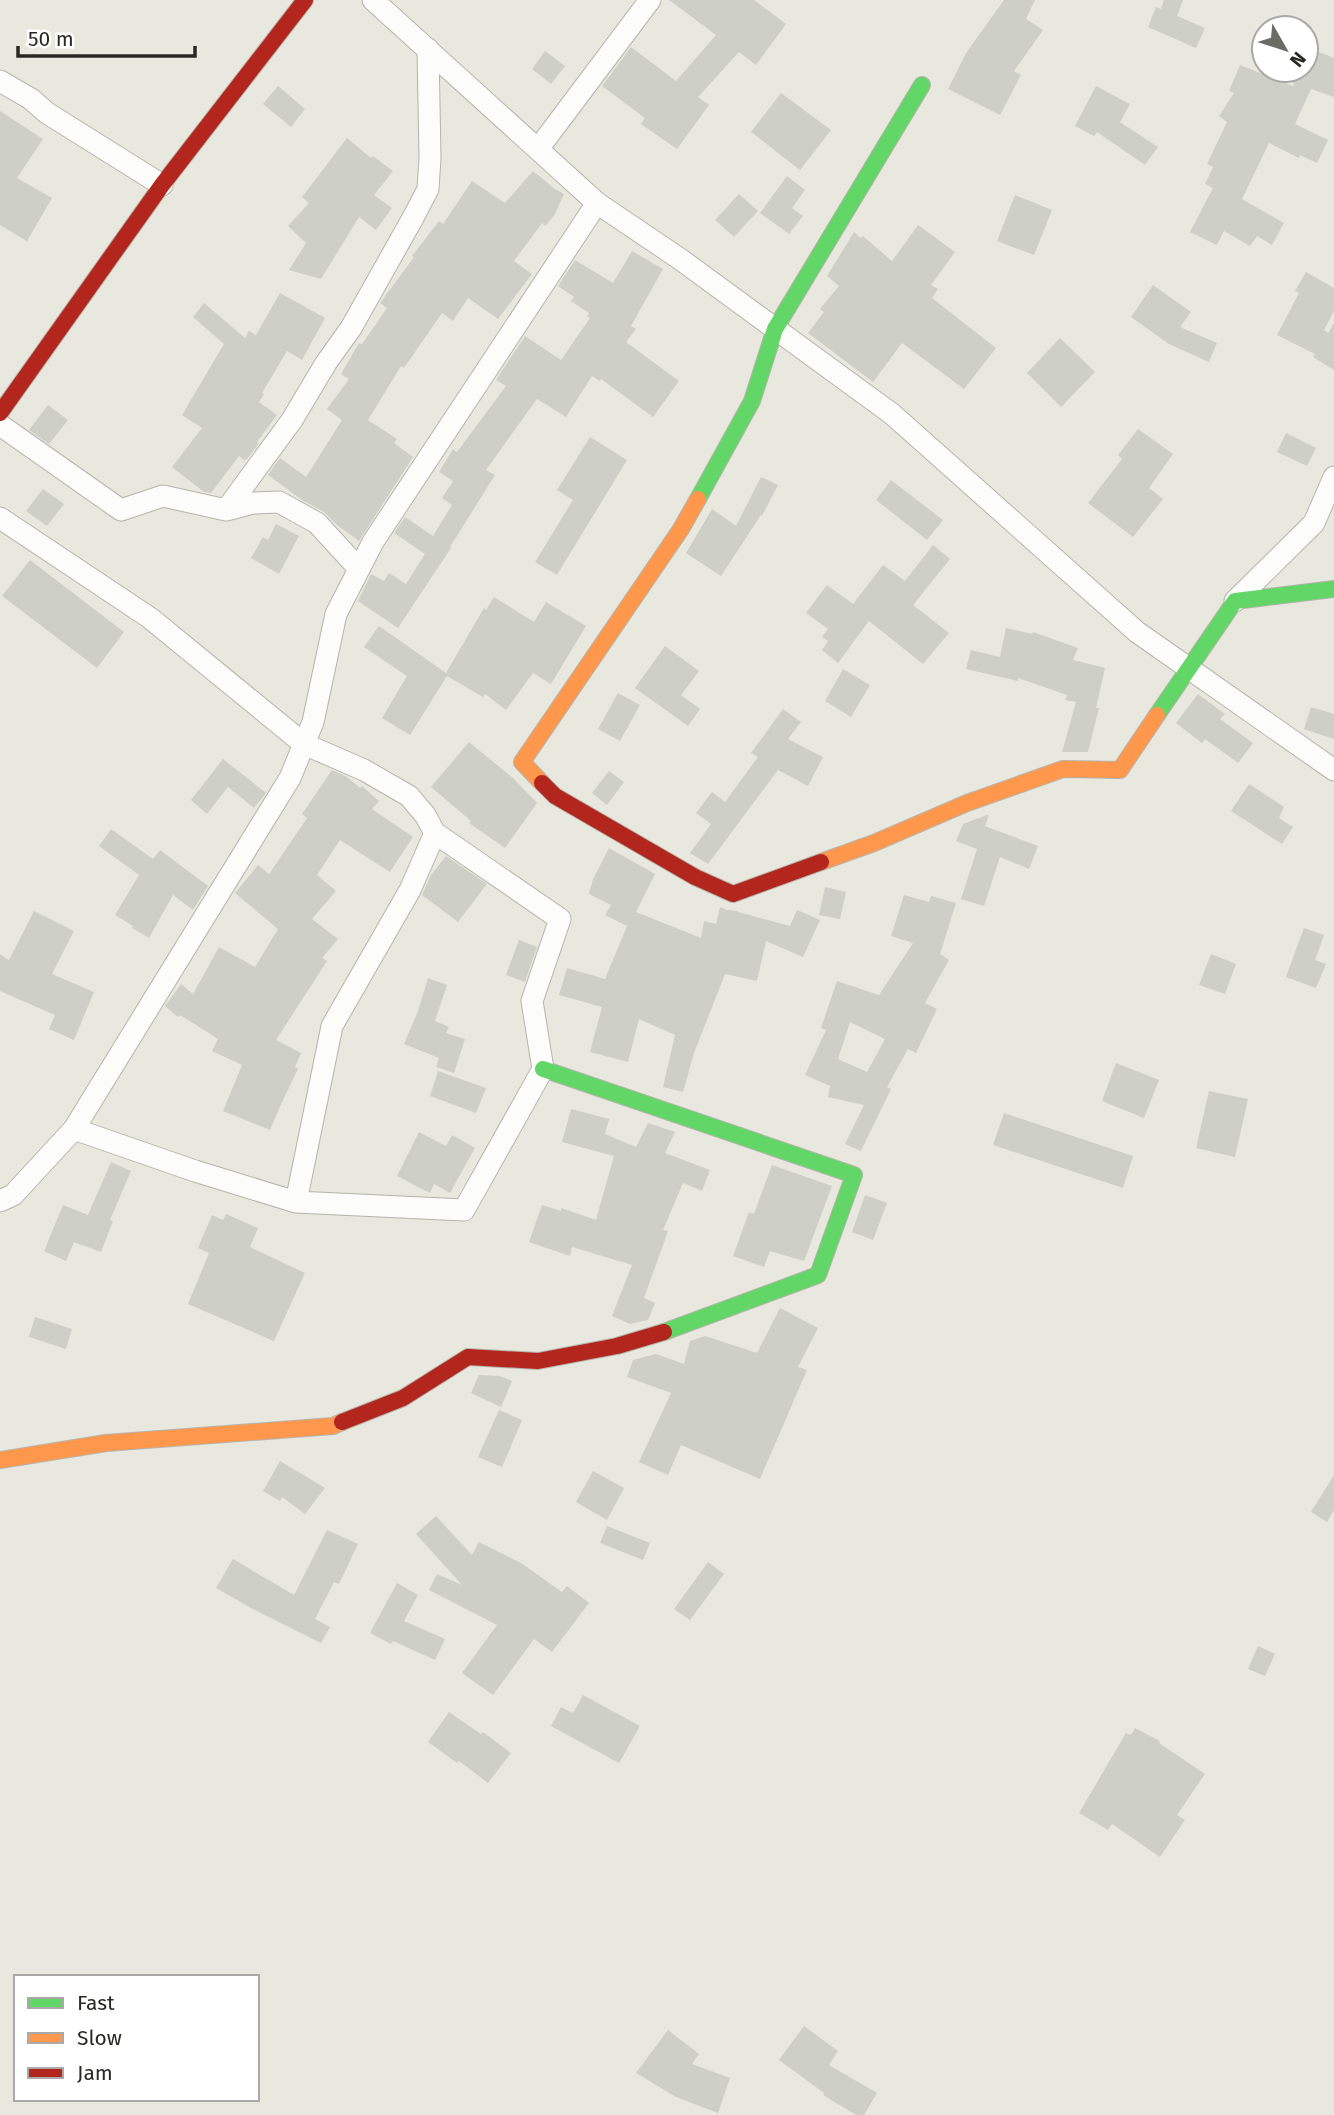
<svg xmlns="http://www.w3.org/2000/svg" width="1334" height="2115" font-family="'Fira Sans',sans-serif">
  <rect width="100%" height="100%" fill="#e8e8de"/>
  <path fill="#cecfc7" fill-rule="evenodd" d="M 669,0 L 754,0 L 786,24 L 756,65 L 739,52 L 698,97 L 709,105 L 677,149 L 641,124 L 645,118 L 602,86 L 631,47 L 676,81 L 716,35 Z
    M 1004,0 L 1035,0 L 1026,19 L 1043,30 L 1014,71 L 1021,75 L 1000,115 L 948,89 L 966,53 Z
    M 1164,0 L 1183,0 L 1177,16 L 1205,28 L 1196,48 L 1148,27 L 1156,7 L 1161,9 Z
    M 1306,47 L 1334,58 L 1334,97 L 1311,89 L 1295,124 L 1328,140 L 1317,163 L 1300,155 L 1299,158 L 1269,143 L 1242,199 L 1284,223 L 1272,245 L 1257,236 L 1250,246 L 1224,231 L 1217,245 L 1190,232 L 1213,188 L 1205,184 L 1213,167 L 1207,164 L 1227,122 L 1219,116 L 1234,93 L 1229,91 L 1240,65 L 1293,86 L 1294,83 L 1266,72 L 1266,70 L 1306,70 Z
    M 545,51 L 565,66 L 551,84 L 532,69 Z
    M 278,86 L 305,109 L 291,127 L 263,104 Z
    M 1096,86 L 1130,104 L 1120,122 L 1158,147 L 1145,165 L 1097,132 L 1094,136 L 1075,126 Z
    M 781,93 L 831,130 L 800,170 L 751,132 Z
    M 0,111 L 43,139 L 17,178 L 52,198 L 27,241 L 0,225 Z
    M 347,138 L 371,158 L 373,156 L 393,171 L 374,195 L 392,208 L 376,230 L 359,217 L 321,279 L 289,270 L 306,243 L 288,226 L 309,203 L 302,197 Z
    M 533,171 L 555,189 L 564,194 L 554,216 L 545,226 L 542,223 L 514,261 L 532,274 L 498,319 L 468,298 L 453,321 L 442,313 L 404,368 L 401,366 L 368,420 L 397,439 L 394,443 L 413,457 L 359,541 L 337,525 L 324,512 L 302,500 L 268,475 L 280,458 L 306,477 L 342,420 L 327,409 L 349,379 L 341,374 L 359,343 L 362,344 L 387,308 L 380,303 L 414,257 L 412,256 L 439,221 L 443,224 L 472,181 L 505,203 Z
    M 787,176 L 805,190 L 792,208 L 803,216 L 789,234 L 760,213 Z
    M 739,194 L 758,211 L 734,237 L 715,220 Z
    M 1015,195 L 1052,210 L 1034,255 L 997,241 Z
    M 918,225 L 955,252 L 931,285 L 938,289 L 932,298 L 996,348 L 964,389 L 902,343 L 873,382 L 808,333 L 824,312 L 820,309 L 839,286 L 827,276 L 854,232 L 861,238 L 863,236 L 892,261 Z
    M 632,251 L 663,269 L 631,326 L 636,329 L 626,342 L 679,381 L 653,417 L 601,379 L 600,381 L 592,376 L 566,417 L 537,399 L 486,470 L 495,475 L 450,547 L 451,548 L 398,628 L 358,601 L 371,574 L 384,581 L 389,573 L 406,584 L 425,554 L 394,533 L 405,517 L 433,536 L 452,505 L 442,498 L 453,481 L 439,472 L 453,449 L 457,452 L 506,386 L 496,380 L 525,336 L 561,360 L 590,318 L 587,316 L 589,313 L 571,301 L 574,297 L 558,286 L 575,260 L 613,283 Z
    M 1306,272 L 1334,288 L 1334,311 L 1324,330 L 1328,333 L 1334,323 L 1334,370 L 1313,357 L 1315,354 L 1277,335 L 1299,293 L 1295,291 Z
    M 1153,285 L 1191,312 L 1180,327 L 1217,343 L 1209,362 L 1169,344 L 1131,317 Z
    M 280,293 L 325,318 L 302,360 L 287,351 L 262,393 L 264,394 L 259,402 L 277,415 L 257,442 L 259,443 L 247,459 L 244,460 L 239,456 L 211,493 L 204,492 L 172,467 L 202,428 L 182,415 L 224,344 L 193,317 L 204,303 L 245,338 L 249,331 L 256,335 Z
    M 1060,338 L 1095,372 L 1061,407 L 1027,373 Z
    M 48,405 L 68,420 L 49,444 L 29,430 Z
    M 1138,429 L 1173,454 L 1149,488 L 1163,499 L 1133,537 L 1088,503 L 1122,459 L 1118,455 Z
    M 1286,433 L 1316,448 L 1307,466 L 1277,452 Z
    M 590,437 L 627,460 L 557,575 L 535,562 L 573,500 L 557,490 Z
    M 761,477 L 778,485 L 762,516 L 761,515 L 721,576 L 686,553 L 712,509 L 736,526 Z
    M 891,480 L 943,520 L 927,540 L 876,500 Z
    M 43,489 L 64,504 L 47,526 L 26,511 Z
    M 276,524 L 299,536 L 279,574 L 251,558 L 263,537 L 268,540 Z
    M 933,545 L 950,559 L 913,605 L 949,633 L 923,664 L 869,621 L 838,663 L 822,650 L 828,641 L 822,637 L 828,629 L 806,613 L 827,585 L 853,604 L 883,565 L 905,581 Z
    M 30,560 L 124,632 L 97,668 L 2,596 Z
    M 494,597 L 534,622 L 546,602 L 586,626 L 551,684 L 533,673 L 506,710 L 485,694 L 483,697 L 447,676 L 410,735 L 382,718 L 407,676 L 364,647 L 379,626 L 446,673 L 484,608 L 486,610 Z
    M 1006,628 L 1032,634 L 1033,632 L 1078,648 L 1073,660 L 1105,668 L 1096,708 L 1099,708 L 1088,752 L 1062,752 L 1076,702 L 1065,700 L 1067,695 L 1018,678 L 1018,681 L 966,669 L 971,650 L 1000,657 Z
    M 665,646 L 699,671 L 681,695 L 700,709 L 688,726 L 635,688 Z
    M 843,669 L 870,685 L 851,717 L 825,701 Z
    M 618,693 L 640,705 L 620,741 L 598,729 Z
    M 1198,694 L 1225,714 L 1220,719 L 1253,743 L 1238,763 L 1205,739 L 1202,743 L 1176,723 Z
    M 1311,707 L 1334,714 L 1334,739 L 1304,729 Z
    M 783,709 L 801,722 L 788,739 L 823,757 L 808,786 L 778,770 L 708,864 L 703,861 L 690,853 L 711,824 L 696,813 L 712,792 L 725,802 L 758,757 L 751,753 Z
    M 469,742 L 513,778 L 537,803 L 505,848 L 469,823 L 471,821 L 431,787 Z
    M 223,759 L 266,793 L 254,808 L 228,787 L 207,814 L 191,800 Z
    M 332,770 L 347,777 L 360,788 L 362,786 L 379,801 L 372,809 L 413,837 L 390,872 L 340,840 L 317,875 L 336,891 L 312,919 L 338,939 L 322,958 L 327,961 L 276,1040 L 301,1053 L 295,1067 L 298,1069 L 282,1102 L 270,1130 L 223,1111 L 242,1065 L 212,1051 L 218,1039 L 180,1015 L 178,1017 L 165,1006 L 181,984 L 193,994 L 219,947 L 255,967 L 278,929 L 235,893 L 258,865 L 269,874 L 307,818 L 302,814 Z
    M 609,771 L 624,782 L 607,805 L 592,793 Z
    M 1249,784 L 1284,807 L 1279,818 L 1293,827 L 1282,844 L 1231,811 Z
    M 987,815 L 989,815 L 985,826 L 1038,846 L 1029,869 L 1000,857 L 984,906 L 961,899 L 977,849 L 956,841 L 963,824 Z
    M 111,829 L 153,859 L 160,850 L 208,886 L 193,910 L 173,895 L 149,938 L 132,928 L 133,926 L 115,915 L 139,875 L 99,846 Z
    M 609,848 L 655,874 L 636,912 L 701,938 L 704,921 L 716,924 L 720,907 L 727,910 L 738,911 L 738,912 L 790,926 L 797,910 L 820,920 L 803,957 L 766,941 L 757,981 L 725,974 L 694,1053 L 683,1092 L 663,1087 L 675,1035 L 639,1019 L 628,1062 L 590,1052 L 602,1007 L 559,995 L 567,968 L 605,979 L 627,926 L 605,915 L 611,905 L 589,894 L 593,879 Z
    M 446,856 L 487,884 L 458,922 L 422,895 L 431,875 Z
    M 825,887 L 846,892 L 840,919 L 819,915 Z
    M 904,895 L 929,902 L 931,896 L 956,903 L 940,954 L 949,960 L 925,1003 L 937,1009 L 916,1053 L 908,1049 L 887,1087 L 891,1089 L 861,1151 L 845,1144 L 864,1105 L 828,1097 L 830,1086 L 805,1075 L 826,1030 L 821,1028 L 837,981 L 879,995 L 913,943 L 891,936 ZM 850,1022 L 885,1039 L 867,1072 L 838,1059 Z
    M 34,911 L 74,931 L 52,974 L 94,992 L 74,1040 L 49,1029 L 55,1015 L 0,991 L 0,954 L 9,960 Z
    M 1304,928 L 1324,935 L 1315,960 L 1326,964 L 1316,988 L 1286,977 Z
    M 519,940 L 537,947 L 525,982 L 506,975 Z
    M 1211,954 L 1236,964 L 1225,994 L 1199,985 Z
    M 428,978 L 447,985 L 435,1021 L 449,1027 L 446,1033 L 465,1039 L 454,1073 L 436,1067 L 439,1058 L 404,1044 L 418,1011 Z
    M 1116,1063 L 1159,1080 L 1144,1118 L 1102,1101 Z
    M 438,1071 L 486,1088 L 476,1113 L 430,1096 Z
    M 1209,1091 L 1248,1099 L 1235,1157 L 1196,1148 Z
    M 571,1109 L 609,1119 L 605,1134 L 636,1147 L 648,1123 L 675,1132 L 665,1153 L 710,1170 L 702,1191 L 683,1183 L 663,1230 L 668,1231 L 644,1298 L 655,1303 L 648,1320 L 630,1324 L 612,1316 L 632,1265 L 572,1247 L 570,1256 L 529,1242 L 542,1205 L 561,1211 L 561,1208 L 596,1220 L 614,1156 L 562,1142 Z
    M 1004,1113 L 1133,1156 L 1123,1188 L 993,1145 Z
    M 419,1132 L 446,1146 L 452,1135 L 475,1148 L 450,1193 L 434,1184 L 430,1193 L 397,1176 Z
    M 111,1162 L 131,1171 L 110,1220 L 113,1221 L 101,1252 L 74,1242 L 66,1261 L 44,1251 L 63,1205 L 88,1215 Z
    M 772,1165 L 832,1186 L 804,1261 L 770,1251 L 764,1267 L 733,1256 L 749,1212 L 754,1214 Z
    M 865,1195 L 887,1203 L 873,1240 L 852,1232 Z
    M 226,1214 L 258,1228 L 250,1247 L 305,1273 L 274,1341 L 188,1304 L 209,1253 L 198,1248 L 212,1215 L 223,1220 Z
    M 780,1308 L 818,1328 L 798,1367 L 807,1370 L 760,1479 L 681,1445 L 668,1475 L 639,1462 L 671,1393 L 627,1377 L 633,1360 L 656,1354 L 684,1364 L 690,1341 L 705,1336 L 757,1353 Z
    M 35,1317 L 72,1329 L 66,1349 L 29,1337 Z
    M 479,1375 L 500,1376 L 512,1381 L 501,1407 L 471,1393 Z
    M 499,1410 L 522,1420 L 502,1467 L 478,1457 Z
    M 280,1461 L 325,1488 L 305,1514 L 282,1497 L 280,1501 L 263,1491 Z
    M 593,1471 L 624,1488 L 607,1520 L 576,1502 Z
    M 1334,1475 L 1334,1510 L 1327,1522 L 1311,1512 Z
    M 436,1516 L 472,1555 L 479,1542 L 521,1563 L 562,1592 L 567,1586 L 589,1603 L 552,1652 L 534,1639 L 493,1695 L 462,1673 L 497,1625 L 429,1590 L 437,1574 L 462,1585 L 416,1534 Z
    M 607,1526 L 650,1543 L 643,1560 L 600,1543 Z
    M 327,1530 L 358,1544 L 339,1584 L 334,1582 L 315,1619 L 330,1627 L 321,1643 L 251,1608 L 216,1588 L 233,1559 L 294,1595 Z
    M 708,1562 L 724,1574 L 690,1620 L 674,1609 Z
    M 397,1583 L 418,1595 L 404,1621 L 445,1639 L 435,1660 L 393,1641 L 391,1644 L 370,1633 Z
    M 1258,1646 L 1275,1654 L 1265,1676 L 1248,1669 Z
    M 583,1695 L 640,1726 L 619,1763 L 551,1726 L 561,1707 L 573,1713 Z
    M 449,1712 L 481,1734 L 483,1732 L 511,1753 L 488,1783 L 459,1761 L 457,1763 L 428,1742 Z
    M 1135,1728 L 1160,1741 L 1159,1743 L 1205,1774 L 1177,1815 L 1185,1820 L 1160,1857 L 1112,1824 L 1108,1830 L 1079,1813 L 1126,1733 L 1131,1735 Z
    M 804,2026 L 838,2051 L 829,2065 L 877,2093 L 864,2115 L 856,2115 L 823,2095 L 824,2093 L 779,2060 Z
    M 668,2030 L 699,2054 L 692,2064 L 730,2078 L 718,2113 L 676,2097 L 636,2073 Z"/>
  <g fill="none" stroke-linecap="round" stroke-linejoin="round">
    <defs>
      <path id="street" d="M 373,0 L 597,203 L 680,259 L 892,414 L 1137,632 L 1334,770
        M 0,81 L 31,99 L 47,113 L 162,185
        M 538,149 L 650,0
        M 0,425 L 121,510 L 163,496 L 226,510 L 253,503 L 279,502 L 317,523 L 359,569
        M 226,510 L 292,420 L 326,363 L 351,328 L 414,216 L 428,189 L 430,158 L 428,49
        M 0,518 L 150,618 L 304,744 L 364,770 L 409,796 L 425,815 L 435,833 L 410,890 L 332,1026 L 296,1202
        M 1235,601 L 1314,523 L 1334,477
        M 74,1129 L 290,778 L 313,722 L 336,614 L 373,542 L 597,203
        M 0,1201 L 13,1195 L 74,1129 L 195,1171 L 296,1202 L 464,1210 L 543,1069 L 532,1001 L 560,919 L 435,833"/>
      <path id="fast" d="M 698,499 L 752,401 L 775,329 L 922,85
        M 1157,715 L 1235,601 L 1334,589
        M 543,1069 L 854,1175 L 818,1275 L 664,1332"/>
      <path id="slow" d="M 542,783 L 522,762 L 681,529 L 698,499
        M 821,862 L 874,843 L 967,803 L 1063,769 L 1120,770 L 1157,715
        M 0,1460 L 106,1443 L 333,1426 L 342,1422"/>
      <path id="jam" d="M 0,413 L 162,185 L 305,0
        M 542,783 L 555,796 L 695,877 L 733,894 L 821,862
        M 342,1422 L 403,1398 L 468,1357 L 538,1361 L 617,1346 L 664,1332"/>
    </defs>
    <use href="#street" stroke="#b4b4ac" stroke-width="23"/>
    <use href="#fast" stroke="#b4b4ac" stroke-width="18"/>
    <use href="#slow" stroke="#b4b4ac" stroke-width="18"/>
    <use href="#jam" stroke="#b4b4ac" stroke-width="18"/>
    <use href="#street" stroke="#fcfcfa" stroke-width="21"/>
    <use href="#fast" stroke="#63d668" stroke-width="16"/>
    <use href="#slow" stroke="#ff974d" stroke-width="16"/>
    <use href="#jam" stroke="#b3261e" stroke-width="16"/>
  </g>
  <rect x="14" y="1975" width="245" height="126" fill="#ffffff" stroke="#a9a9a7" stroke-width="2"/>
  <rect x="28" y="1998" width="35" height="10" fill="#63d668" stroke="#a9a9a7" stroke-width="2"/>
  <text x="77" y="2010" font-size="21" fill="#282922">Fast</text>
  <rect x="28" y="2033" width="35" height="10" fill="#ff974d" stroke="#a9a9a7" stroke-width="2"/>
  <text x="77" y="2045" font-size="21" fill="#282922">Slow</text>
  <rect x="28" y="2068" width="35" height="10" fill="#b3261e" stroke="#a9a9a7" stroke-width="2"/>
  <text x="77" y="2080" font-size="21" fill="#282922">Jam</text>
  <g transform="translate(1285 49) rotate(129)"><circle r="33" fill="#ffffff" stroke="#a9a9a7" stroke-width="2"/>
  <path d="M0-5L12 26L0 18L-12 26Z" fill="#6b6c64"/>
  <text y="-10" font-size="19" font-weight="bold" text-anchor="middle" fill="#282922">N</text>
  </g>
  <path d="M18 46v10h177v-10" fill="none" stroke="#282922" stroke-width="3.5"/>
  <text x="28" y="46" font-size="21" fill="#282922" stroke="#ffffff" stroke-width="5" paint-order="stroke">50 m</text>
</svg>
